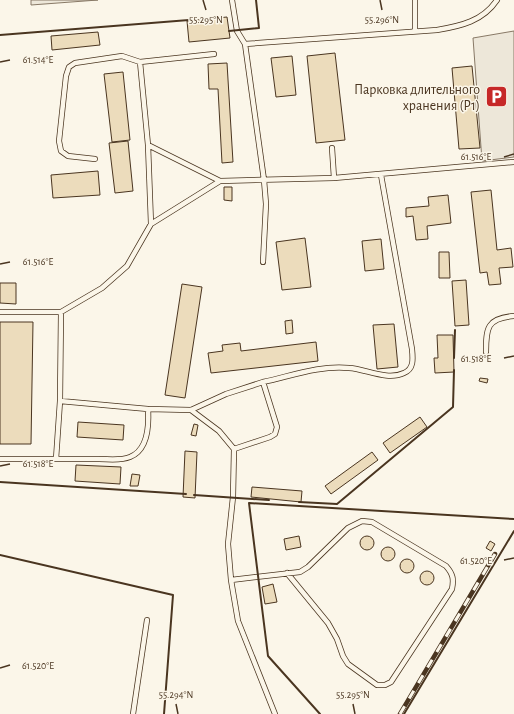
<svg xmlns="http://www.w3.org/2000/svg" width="514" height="714" font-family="'Alegreya Sans',sans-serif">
  <rect width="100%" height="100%" fill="#fbf6e9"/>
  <path fill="#ede7d9" stroke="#887966" d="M 31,0 L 98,0 L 31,5 Z
    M 514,31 L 514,157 L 482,161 L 473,38 Z"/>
  <path fill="#ecdcbc" stroke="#4a3520" d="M 227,17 L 230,38 L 189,42 L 187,21 Z
    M 98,32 L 100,45 L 52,50 L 51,36 Z
    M 335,53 L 345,140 L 316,143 L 307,56 Z
    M 292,56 L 296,95 L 276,97 L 271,58 Z
    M 227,63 L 233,162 L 222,163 L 218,89 L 209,89 L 208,64 Z
    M 472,66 L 480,148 L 459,149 L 452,68 Z
    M 123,72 L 130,140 L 112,142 L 104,74 Z
    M 128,141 L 133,191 L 115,193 L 109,143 Z
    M 98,171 L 100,195 L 53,198 L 51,175 Z
    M 224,187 L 232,187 L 232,201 L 224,200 Z
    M 491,190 L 497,250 L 511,248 L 513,267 L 499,268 L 501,284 L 489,285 L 487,272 L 480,273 L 471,192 Z
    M 448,195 L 451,223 L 427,226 L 428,239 L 416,240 L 413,216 L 406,217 L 406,208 L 429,206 L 428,197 Z
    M 305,238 L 311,287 L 282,290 L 276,242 Z
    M 381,239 L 384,269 L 365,271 L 362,241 Z
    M 439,252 L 449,252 L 450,278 L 439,278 Z
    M 466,280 L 469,325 L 455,326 L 452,281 Z
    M 0,283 L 16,283 L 16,304 L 0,303 Z
    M 182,284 L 202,287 L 185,398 L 165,395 Z
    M 292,320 L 293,333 L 286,334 L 285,321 Z
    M 0,322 L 33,322 L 31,444 L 0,444 Z
    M 394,324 L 398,367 L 377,369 L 373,325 Z
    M 437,335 L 453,335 L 454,372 L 435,373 L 434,358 L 438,358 Z
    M 316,342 L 318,361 L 211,373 L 208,353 L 223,351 L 222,345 L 240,343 L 241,351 Z
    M 480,378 L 488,379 L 487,383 L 479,381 Z
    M 420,417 L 427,427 L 390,453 L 383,443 Z
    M 78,422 L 124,425 L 123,440 L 77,437 Z
    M 194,424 L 198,425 L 196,436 L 191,435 Z
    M 185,451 L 197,452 L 195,498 L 183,497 Z
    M 372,452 L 378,460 L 331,494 L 325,486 Z
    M 76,465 L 121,467 L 120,484 L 75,481 Z
    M 132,474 L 140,475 L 138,486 L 130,486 Z
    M 252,487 L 302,491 L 301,502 L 251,497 Z
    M 299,536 L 301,547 L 286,550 L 284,539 Z
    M360 543a7 7 0 1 1 14 0a7 7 0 1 1-14 0Z
    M 490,541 L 495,544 L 491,551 L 486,548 Z
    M381 554a7 7 0 1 1 14 0a7 7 0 1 1-14 0Z
    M400 566a7 7 0 1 1 14 0a7 7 0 1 1-14 0Z
    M420 578a7 7 0 1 1 14 0a7 7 0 1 1-14 0Z
    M 273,584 L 277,602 L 265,604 L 262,587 Z"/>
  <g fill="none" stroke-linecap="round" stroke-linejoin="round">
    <defs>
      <path id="service" d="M 232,0 L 237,31 L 245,44 L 264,180 L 266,204 L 263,262
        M 415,31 L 415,0
        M 245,44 L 437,30 C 461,26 483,21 497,0
        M 140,62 L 148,145 L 220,181
        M 148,145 L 151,224
        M 332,148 L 334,178
        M 95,159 L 68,156 L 61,151 L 59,141 L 66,76 L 69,67 L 75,63 L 122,56 L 140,62 L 214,54
        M 0,312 L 61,312 L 102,288 L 127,266 L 151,224 L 220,181 L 334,178 L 514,162
        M 486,352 C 486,328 487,318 514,316
        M 60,401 L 148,409
        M 191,410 L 219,431 L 234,449
        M 0,459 L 56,459 L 60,401 L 61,312
        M 56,459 C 70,459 85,459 99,459 C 109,459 120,461 130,457 C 148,450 149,425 148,409 L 191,410 L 226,394 L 263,382
        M 231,580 L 300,572 L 308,567 L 348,528 L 362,521 L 372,522 L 446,566 C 453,574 454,579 452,589 L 391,682 L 385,685 L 377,685 L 348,664 L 343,656 L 337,639 L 328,623 L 287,573
        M 133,714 L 147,620
        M 275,714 L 238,621 L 231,580 L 228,544 L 233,497 L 234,449 L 270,437 L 275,434 L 277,427 L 263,382 C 291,376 320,365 349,368 C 366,369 387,381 404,373 C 414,369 413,359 412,349 L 381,175"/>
    </defs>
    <use href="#service" stroke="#4a3520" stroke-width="6"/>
    <use href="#service" stroke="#fbf6e9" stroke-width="4.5"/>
    <defs>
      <path id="rail" d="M 400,714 L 495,554"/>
    </defs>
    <use href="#rail" stroke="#4a3520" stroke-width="4.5"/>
    <use href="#rail" stroke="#fbf6e9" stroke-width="3" stroke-dasharray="9" stroke-linecap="butt"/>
    <path stroke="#4a3520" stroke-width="2" d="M 229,31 L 259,28 L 256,0
      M 0,35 L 189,20
      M 454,358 L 455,330
      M 0,482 L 186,494
      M 194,495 L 269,500
      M 299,502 L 337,504 L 453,407 L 454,370
      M 0,555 L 173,595 L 164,714
      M 320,714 L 268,656 L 249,503 L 514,519
      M 404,714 L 514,531"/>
  </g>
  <path fill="none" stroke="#4a3520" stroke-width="1.5" d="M 203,0 L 206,10M 380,0 L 382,10M 0,62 L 10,60M 504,157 L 514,154M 0,264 L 10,262M 504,358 L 514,356M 0,466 L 10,464M 504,560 L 514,558M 0,668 L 10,665M 176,704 L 178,714M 353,704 L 355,714"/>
  <defs>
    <symbol id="parking-square" viewBox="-11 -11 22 22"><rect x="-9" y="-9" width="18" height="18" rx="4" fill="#c62828" stroke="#fbf6e9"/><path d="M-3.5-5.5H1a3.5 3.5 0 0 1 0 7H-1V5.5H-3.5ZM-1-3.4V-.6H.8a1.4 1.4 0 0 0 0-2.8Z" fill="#fff"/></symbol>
  </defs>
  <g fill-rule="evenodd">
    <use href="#parking-square" x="484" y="84" width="25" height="25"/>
  </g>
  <g text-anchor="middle" stroke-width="3" stroke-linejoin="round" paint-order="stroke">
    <g font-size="14" fill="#4a3520" stroke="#fbf6e9" text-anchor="end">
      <text x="480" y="94">Парковка длительного<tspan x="480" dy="16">хранения (P1)</tspan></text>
    </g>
  </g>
  <g font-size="10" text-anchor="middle" fill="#4a3520" stroke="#fbf6e9" stroke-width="3" stroke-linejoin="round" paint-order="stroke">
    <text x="206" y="23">55.295°N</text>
    <text x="382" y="23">55.296°N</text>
    <text x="38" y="63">61.514°E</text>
    <text x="476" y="160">61.516°E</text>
    <text x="38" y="265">61.516°E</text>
    <text x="476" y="362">61.518°E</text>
    <text x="38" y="467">61.518°E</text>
    <text x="476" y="564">61.520°E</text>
    <text x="38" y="669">61.520°E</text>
    <text x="176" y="698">55.294°N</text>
    <text x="353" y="698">55.295°N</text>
  </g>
</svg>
